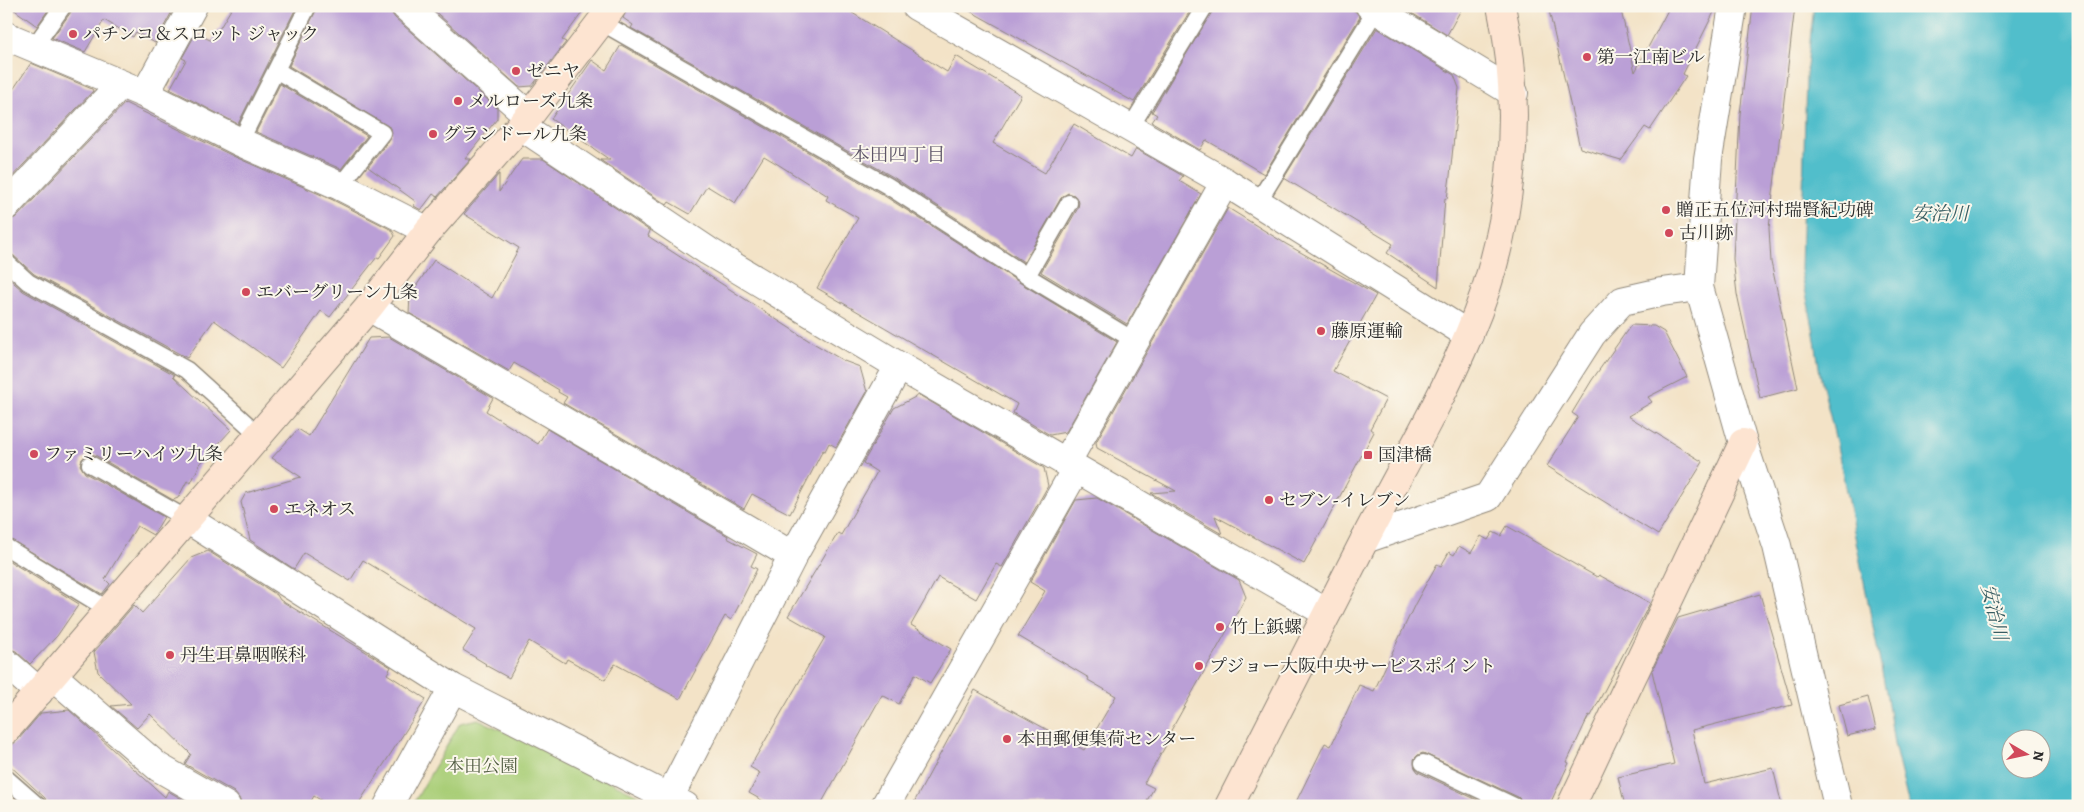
<svg xmlns="http://www.w3.org/2000/svg" width="2084" height="812" font-family="Alegreya,'Noto Serif JP',serif">
  <rect width="100%" height="100%" fill="#fbf7ec"/>
  <filter id="ink" filterUnits="userSpaceOnUse"><feTurbulence type="fractalNoise" baseFrequency=".02" numOctaves="2"/><feDisplacementMap in="SourceGraphic" scale="10" xChannelSelector="R" yChannelSelector="G"/><feConvolveMatrix kernelMatrix="1 2 1 2 8 2 1 2 1" color-interpolation-filters="sRGB"/></filter>
  <filter id="wash" filterUnits="userSpaceOnUse"><feTurbulence type="fractalNoise" baseFrequency=".0096" numOctaves="4" result="noise"/><feDisplacementMap in="SourceGraphic" scale="20" xChannelSelector="R" yChannelSelector="G"/><feGaussianBlur stdDeviation="1.12" result="paint"/><feColorMatrix in="noise" values="0 0 0 0 0 0 0 0 0 0 0 0 0 0 0 0 0 1.4 0 .05"/><feComposite in="paint" operator="in"/></filter>
  <g filter="url(#wash)">
    <rect width="100%" height="100%" fill="#f3e3c7"/>
    <path fill="#a9ce77" stroke="#6a7c51" d="M 478,719 L 640,796 L 644,806 L 412,806 L 460,723 Z"/>
    <path fill="#51becb" stroke="#3e747b" fill-rule="evenodd" d="M 1814,6 L 2078,6 L 2078,806 L 1909,806 L 1894,744 L 1887,697 L 1836,441 L 1820,374 L 1813,327 L 1801,270 L 1806,75 ZM 2012,740 L 2042,740 L 2042,770 L 2012,770 Z"/>
    <g id="blocks">
      <path fill="#ba9fd6" d="M 9,6 L 51,6 L 37,26 Z
        M 73,6 L 175,6 L 155,43 L 136,32 L 133,37 L 104,20 L 85,52 L 52,38 L 71,12 Z
        M 233,6 L 297,6 L 238,124 L 170,89 L 186,60 L 182,58 L 196,33 L 212,41 Z
        M 318,6 L 390,6 L 390,11 L 395,18 L 497,108 L 497,119 L 465,159 L 471,159 L 437,197 L 433,194 L 421,210 L 414,206 L 415,201 L 368,167 L 390,139 L 392,133 L 391,128 L 289,66 Z
        M 429,6 L 587,6 L 562,40 L 566,42 L 532,86 L 519,87 Z
        M 628,6 L 841,6 L 947,72 L 956,56 L 1021,95 L 993,143 L 1045,173 L 1074,124 L 1131,158 L 1136,149 L 1183,176 L 1179,181 L 1201,194 L 1127,324 L 1041,272 L 1078,208 L 1079,202 L 1074,195 L 1068,193 L 1061,198 L 1024,262 L 893,177 L 631,28 L 633,25 L 623,18 Z
        M 961,6 L 1193,6 L 1134,102 Z
        M 1215,6 L 1347,6 L 1356,12 L 1360,17 L 1264,174 L 1206,140 L 1200,150 L 1152,122 L 1157,115 L 1152,112 Z
        M 1413,6 L 1463,6 L 1447,35 L 1410,12 Z
        M 1548,6 L 1620,6 L 1635,72 L 1670,6 L 1717,6 L 1683,74 L 1686,76 L 1650,130 L 1645,127 L 1621,160 L 1580,148 Z
        M 1753,6 L 1795,6 L 1769,228 L 1771,262 L 1798,388 L 1760,398 L 1737,294 L 1733,259 L 1740,114 Z
        M 1377,28 L 1454,75 L 1459,88 L 1450,176 L 1447,199 L 1445,198 L 1438,287 L 1387,253 L 1393,244 L 1284,178 Z
        M 621,45 L 883,195 L 1022,284 L 1117,342 L 1066,432 L 1050,435 L 1013,413 L 1017,404 L 817,288 L 858,218 L 826,200 L 828,196 L 779,165 L 764,156 L 735,203 L 707,186 L 690,214 L 669,202 L 667,205 L 600,160 L 610,160 L 551,119 L 592,60 L 606,70 Z
        M 31,63 L 92,89 L 93,91 L 6,183 L 6,100 Z
        M 280,84 L 367,136 L 341,169 L 256,132 Z
        M 125,103 L 233,156 L 333,200 L 392,230 L 395,236 L 379,258 L 377,257 L 330,317 L 321,311 L 281,368 L 214,320 L 187,358 L 34,274 L 13,255 L 6,252 L 6,221 L 17,217 Z
        M 522,159 L 543,159 L 650,231 L 648,236 L 808,340 L 844,361 L 860,367 L 867,392 L 836,447 L 829,443 L 825,451 L 823,450 L 790,514 L 752,494 L 744,509 L 563,403 L 567,397 L 558,392 L 559,390 L 514,363 L 509,371 L 409,313 L 410,295 L 434,260 L 492,298 L 519,248 L 464,214 L 499,174 L 499,192 Z
        M 1228,208 L 1286,244 L 1376,295 L 1333,371 L 1386,399 L 1370,429 L 1374,432 L 1304,564 L 1215,516 L 1222,534 L 1151,493 L 1176,491 L 1097,448 L 1096,442 Z
        M 6,276 L 23,291 L 175,375 L 173,376 L 231,430 L 200,464 L 191,483 L 187,481 L 178,498 L 173,500 L 95,455 L 89,454 L 82,459 L 80,465 L 85,473 L 164,517 L 153,535 L 137,526 L 105,579 L 110,584 L 102,594 L 6,537 Z
        M 1631,325 L 1654,326 L 1664,332 L 1687,377 L 1648,397 L 1652,402 L 1628,416 L 1703,462 L 1658,535 L 1547,466 L 1578,417 L 1572,413 L 1592,380 Z
        M 389,337 L 493,398 L 486,411 L 538,444 L 547,429 L 728,536 L 727,538 L 757,554 L 751,566 L 757,569 L 737,609 L 731,620 L 725,616 L 680,699 L 615,664 L 605,680 L 567,659 L 565,663 L 529,641 L 509,678 L 485,665 L 486,664 L 463,650 L 476,629 L 363,560 L 350,581 L 304,553 L 294,569 L 250,540 L 241,502 L 246,493 L 301,477 L 272,458 L 298,429 L 309,436 L 369,338 Z
        M 919,395 L 1044,468 L 1048,486 L 1002,567 L 996,564 L 976,599 L 938,577 L 911,625 L 951,649 L 930,683 L 915,674 L 899,704 L 882,695 L 820,806 L 772,806 L 749,793 L 760,773 L 750,767 L 825,637 L 788,616 L 838,533 L 841,535 L 877,472 L 863,463 L 894,408 Z
        M 1097,498 L 1239,580 L 1246,597 L 1169,734 L 1172,735 L 1144,783 L 1154,788 L 1144,806 L 912,806 L 975,690 L 1084,750 L 1116,696 L 1088,680 L 1089,678 L 1018,636 L 1045,591 L 1030,582 L 1076,500 Z
        M 1507,526 L 1597,577 L 1599,575 L 1650,603 L 1591,716 L 1589,715 L 1567,762 L 1569,763 L 1549,806 L 1524,806 L 1522,801 L 1518,797 L 1423,753 L 1418,755 L 1414,759 L 1415,768 L 1418,772 L 1490,806 L 1294,806 L 1325,743 L 1331,746 L 1359,685 L 1374,691 L 1415,604 L 1437,564 L 1441,566 L 1449,552 L 1454,555 L 1459,546 L 1471,553 L 1481,536 L 1488,540 L 1493,532 L 1501,536 Z
        M 208,551 L 277,595 L 280,600 L 391,667 L 387,674 L 426,699 L 357,806 L 330,806 L 314,796 L 308,806 L 242,806 L 239,798 L 234,792 L 185,764 L 191,754 L 150,714 L 137,728 L 111,706 L 131,704 L 98,672 L 94,652 L 134,605 L 142,613 L 191,558 Z
        M 6,559 L 79,604 L 57,636 L 30,664 L 16,651 L 6,648 Z
        M 1760,594 L 1792,705 L 1692,730 L 1704,784 L 1773,768 L 1782,806 L 1625,806 L 1618,777 L 1674,764 L 1652,671 L 1678,618 Z
        M 1868,697 L 1876,729 L 1847,736 L 1839,705 Z
        M 69,710 L 165,797 L 168,791 L 194,806 L 48,806 L 45,798 L 6,762 L 6,745 L 12,745 L 18,740 L 41,713 Z"/>
    </g>
  </g>
  <g filter="url(#ink)">
    <use href="#blocks" fill-opacity="0" stroke="#8f8779" stroke-width="1"/>
    <g fill="none" stroke-linecap="round" stroke-linejoin="round">
      <defs>
        <path id="lane" d="M 601,22 L 888,186 L 1027,276 L 1135,341
          M 33,48 L 63,6
          M 276,70 L 382,133 L 340,186
          M 1130,128 L 1205,6
          M 240,142 L 308,6
          M 1258,202 L 1376,10
          M 6,262 L 28,282 L 187,370 L 259,435
          M 1027,276 L 1069,203
          M 90,464 L 187,519
          M 6,547 L 109,610
          M 1423,763 L 1514,806
          M 6,778 L 38,806"/>
        <path id="street" d="M 405,6 L 529,116
          M 916,6 L 1225,182 L 1469,335
          M 1370,6 L 1514,93
          M 1733,6 L 1708,159 L 1699,287 L 1743,443 L 1777,546 L 1838,806
          M 6,36 L 145,94 L 240,142 L 340,186 L 428,231
          M 145,94 L 193,6
          M 521,126 L 708,251 L 899,366 L 1327,613
          M 6,206 L 120,85
          M 369,307 L 793,556
          M 1066,463 L 1225,182
          M 187,519 L 453,688 L 685,806
          M 1365,539 L 1488,497 L 1592,334 L 1622,301 L 1662,292 L 1699,287
          M 6,663 L 39,692
          M 53,676 L 158,767 L 226,806
          M 388,806 L 453,688
          M 665,806 L 793,556 L 899,366
          M 885,806 L 1076,469"/>
        <path id="secondary" d="M 6,730 L 369,307 L 428,231 L 529,116 L 613,6
          M 1229,806 C 1275,717 1319,628 1365,539 C 1400,471 1440,404 1469,334 C 1512,234 1525,112 1501,6
          M 1571,806 L 1743,443"/>
      </defs>
      <use href="#lane" stroke="#8f8779" stroke-width="19"/>
      <use href="#street" stroke="#8f8779" stroke-width="30"/>
      <use href="#secondary" stroke="#8f8779" stroke-width="30"/>
      <use href="#lane" stroke="#fff" stroke-width="16"/>
      <use href="#street" stroke="#fff" stroke-width="28"/>
      <use href="#secondary" stroke="#fde4d1" stroke-width="28"/>
    </g>
  </g>
  <g fill="#d1495b" stroke="#fbf7ec" stroke-width="2">
    <circle cx="73" cy="34" r="5"/>
    <circle cx="1587" cy="57" r="5"/>
    <circle cx="516" cy="71" r="5"/>
    <circle cx="458" cy="101" r="5"/>
    <circle cx="433" cy="134" r="5"/>
    <circle cx="1666" cy="210" r="5"/>
    <circle cx="1669" cy="233" r="5"/>
    <circle cx="246" cy="292" r="5"/>
    <circle cx="1321" cy="331" r="5"/>
    <circle cx="34" cy="454" r="5"/>
    <rect x="1363" y="450" width="10" height="10" rx="2.5"/>
    <circle cx="1269" cy="500" r="5"/>
    <circle cx="274" cy="509" r="5"/>
    <circle cx="1220" cy="627" r="5"/>
    <circle cx="170" cy="655" r="5"/>
    <circle cx="1199" cy="666" r="5"/>
    <circle cx="1007" cy="739" r="5"/>
  </g>
  <g text-anchor="middle" stroke-width="4" stroke-linejoin="round" paint-order="stroke">
    <g font-size="18" fill="#2b2b2b" stroke="#fbf7ec" text-anchor="start">
      <text x="83" y="40">パチンコ＆スロット ジャック</text>
      <text x="1597" y="63">第一江南ビル</text>
      <text x="526" y="77">ゼニヤ</text>
      <text x="468" y="107">メルローズ九条</text>
      <text x="443" y="140">グランドール九条</text>
      <text x="1676" y="216">贈正五位河村瑞賢紀功碑</text>
      <text x="1679" y="239">古川跡</text>
      <text x="256" y="298">エバーグリーン九条</text>
      <text x="1331" y="337">藤原運輸</text>
      <text x="44" y="460">ファミリーハイツ九条</text>
      <text x="1378" y="461">国津橋</text>
      <text x="1279" y="506">セブン-イレブン</text>
      <text x="284" y="515">エネオス</text>
      <text x="1230" y="633">竹上鋲螺</text>
      <text x="180" y="661">丹生耳鼻咽喉科</text>
      <text x="1209" y="672">プジョー大阪中央サービスポイント</text>
      <text x="1017" y="745">本田郵便集荷センター</text>
    </g>
    <g font-size="18" fill="#515c42" stroke="#fbf7ec">
      <text x="482" y="772">本田公園</text>
    </g>
    <g font-size="19" fill="#5d5467" stroke="#fbf7ec">
      <text x="898" y="161">本田四丁目</text>
    </g>
    <g font-size="19" font-style="italic" fill="#385e63" stroke="#fbf7ec">
      <text x="1940" y="220">安治川</text>
      <text transform="translate(1995 612) rotate(76)" y="7">安治川</text>
    </g>
  </g>
  <rect width="2084" height="812" fill="none" stroke="#fbf7ec" stroke-width="25"/>
  <g transform="translate(2026 754) rotate(99)"><circle r="24" fill="#fbf7ec" stroke="#a8a59f"/>
  <path d="M0-4L9 19L0 12L-9 19Z" fill="#d1495b"/>
  <text y="-8" font-size="14" font-weight="bold" text-anchor="middle" fill="#2b2b2b">N</text>
  </g>
</svg>
